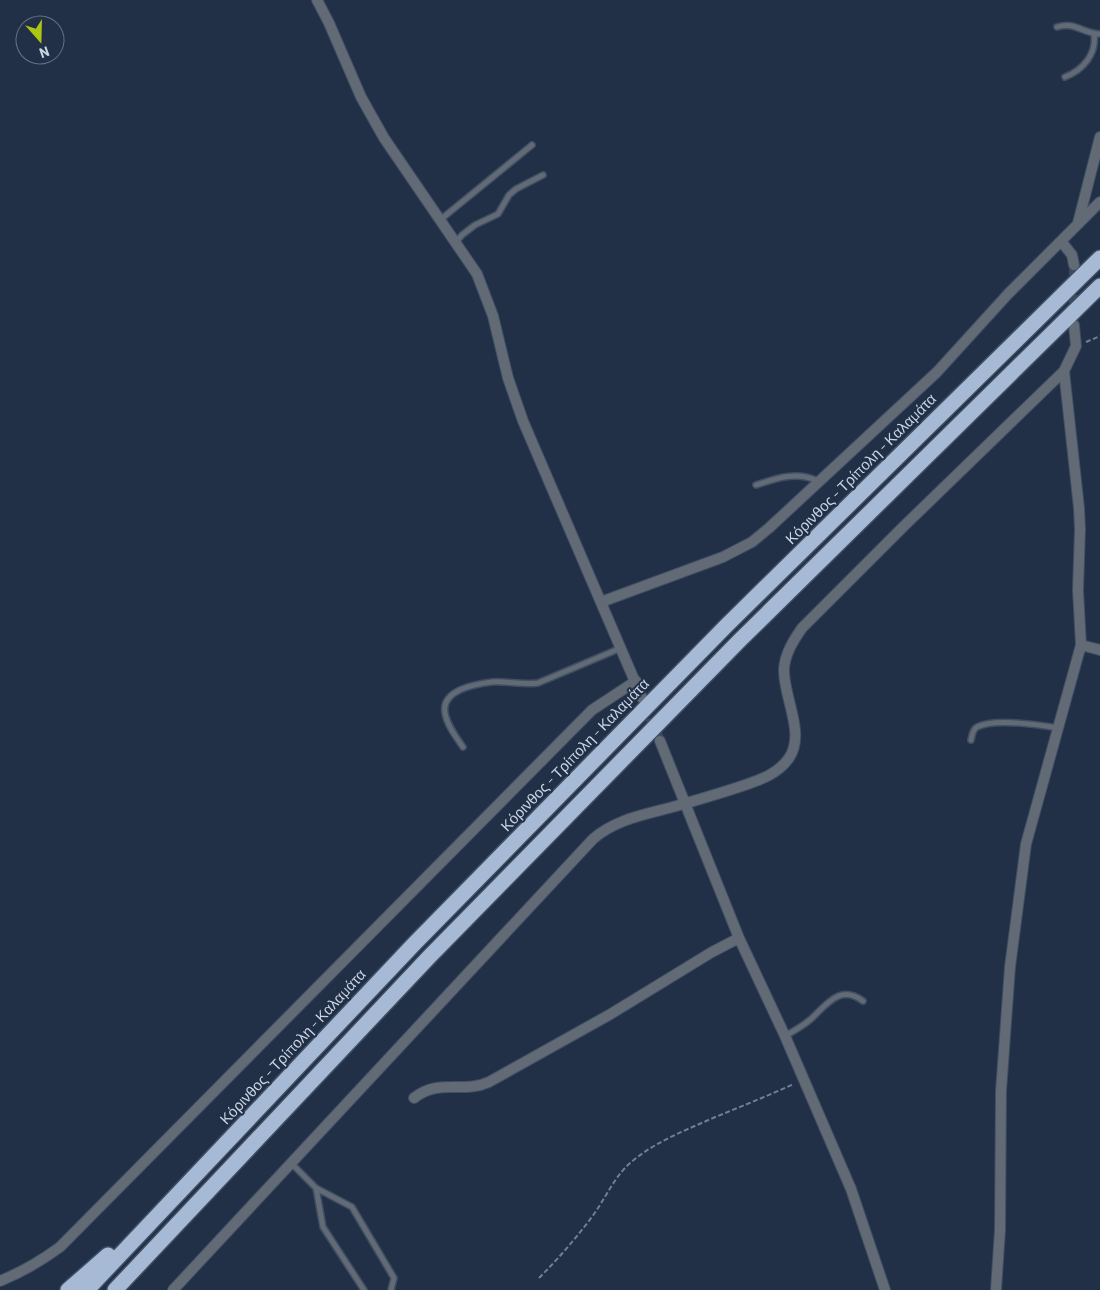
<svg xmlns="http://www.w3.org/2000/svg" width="1100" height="1290" font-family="Barlow,sans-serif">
  <rect width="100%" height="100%" fill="#213047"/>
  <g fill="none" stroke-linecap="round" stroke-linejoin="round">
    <path stroke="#3a495e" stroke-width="10" stroke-dasharray="10 5" stroke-linecap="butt" d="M 1074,265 L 1074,314
      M 645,704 L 660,741"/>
    <defs>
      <path id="lane" d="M 1057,27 C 1074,21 1084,34 1100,34
        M 1065,77 C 1083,70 1097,54 1094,34
        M 440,220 L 532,145
        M 456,242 L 462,235 L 475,225 L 498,214 L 509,195 L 516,189 L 543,175
        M 756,485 C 777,478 797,471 818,481
        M 971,740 C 972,735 973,729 977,727 C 994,718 1040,725 1058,728
        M 463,747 C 456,737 447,725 445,713 C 441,690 475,684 492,682 C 507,681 523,685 538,683 L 621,648
        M 785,1036 C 794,1031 803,1026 811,1019 C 827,1004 840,984 863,1001
        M 291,1163 L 316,1188 L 352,1207 L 394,1278 L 391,1290
        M 316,1188 L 323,1227 L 364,1290"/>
      <path id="street" d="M 317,0 L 329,23 L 361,97 L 384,138 L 477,274 L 493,316 L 508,378 L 523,421 L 642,698
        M 1078,223 L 1100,137
        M 1061,241 L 1072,255 L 1074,265
        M 601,602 L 723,557 L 752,542 L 769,528 L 937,372 L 1008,294 L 1100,202
        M 1081,645 L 1100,650
        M 660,741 L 739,938 L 785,1036 L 851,1189 L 885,1290
        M 414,1098 C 439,1078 463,1094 489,1082 L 609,1015 L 712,952 L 739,938
        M 0,1281 C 22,1272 41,1261 60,1247 L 592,710 L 636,681
        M 173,1290 L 593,839 C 615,820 642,815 669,808 C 694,801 718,794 742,786 C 760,780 778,774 789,758 C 806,733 783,697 784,669 C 785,654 793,641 802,628 L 903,527 L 1064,371
        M 996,1290 L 1000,1230 L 1001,1091 L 1010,967 L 1026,844 L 1081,645 L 1078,590 L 1080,529 L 1079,508 L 1064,371 L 1076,346 L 1074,325"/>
      <path id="highway" d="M 68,1290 L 108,1255
        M 87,1290 L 415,943 L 727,625 L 1100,258
        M 115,1290 L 429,957 L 740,640 L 1100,286"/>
    </defs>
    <use href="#lane" stroke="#3f4e63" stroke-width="8"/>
    <use href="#street" stroke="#3f4e63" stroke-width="12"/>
    <use href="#highway" stroke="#3f4e63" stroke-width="18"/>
    <path stroke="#727f92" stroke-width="2" stroke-dasharray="5 2.5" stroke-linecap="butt" d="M 1086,342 L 1100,336
      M 539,1278 C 559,1258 578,1236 594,1214 C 606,1197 614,1178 629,1164 C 654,1142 684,1131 713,1118 C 740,1107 767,1096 794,1084"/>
    <use href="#lane" stroke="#626a75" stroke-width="5"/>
    <use href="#street" stroke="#626a75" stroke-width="10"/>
    <use href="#highway" stroke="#a6b9d5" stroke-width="15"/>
  </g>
  <g text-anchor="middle" stroke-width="4" stroke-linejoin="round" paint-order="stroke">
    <g font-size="15" fill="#cad4e3" stroke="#213047">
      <text transform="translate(861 469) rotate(-45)" y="5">Κόρινθος - Τρίπολη - Καλαμάτα</text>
      <text transform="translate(575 755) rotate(-46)" y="5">Κόρινθος - Τρίπολη - Καλαμάτα</text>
      <text transform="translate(293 1047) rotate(-47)" y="5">Κόρινθος - Τρίπολη - Καλαμάτα</text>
    </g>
  </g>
  <g transform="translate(40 40) rotate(160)"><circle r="24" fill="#213047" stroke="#657285"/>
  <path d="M0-4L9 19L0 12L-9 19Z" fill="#acc611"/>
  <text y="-8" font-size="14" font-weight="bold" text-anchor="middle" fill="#cad4e3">N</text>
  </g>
</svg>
